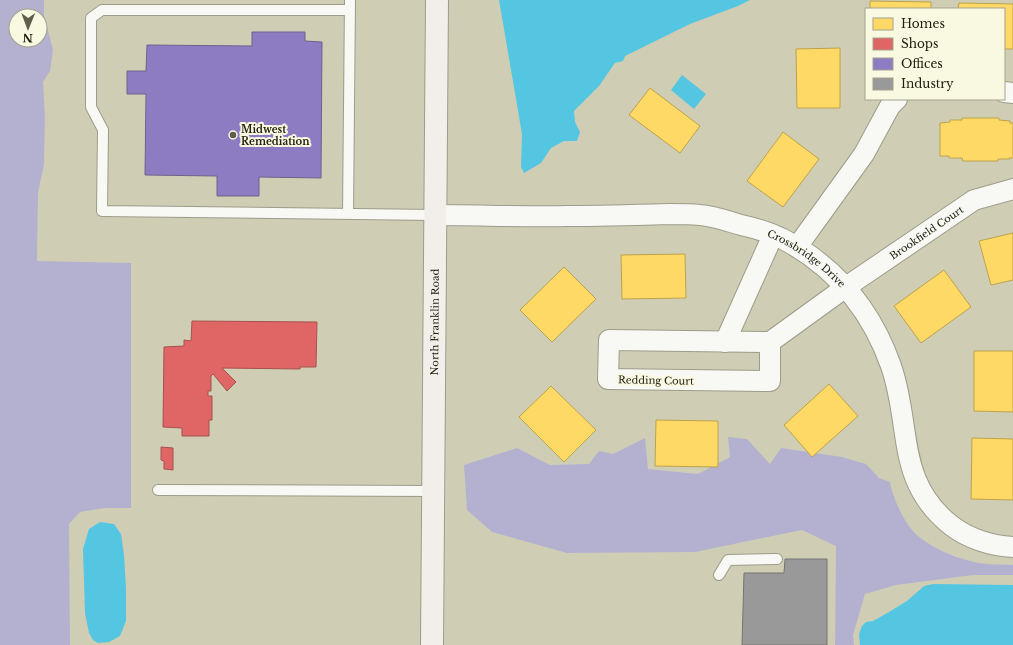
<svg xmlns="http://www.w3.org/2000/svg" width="1013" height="645" font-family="'Libre Baskerville',serif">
  <rect width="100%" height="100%" fill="#cfceb5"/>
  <path fill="#b4b1d0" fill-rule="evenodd" d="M 0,0 L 44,0 L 44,15 L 53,50 L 50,71 L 43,82 L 45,117 L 44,164 L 38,193 L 37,261 L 131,263 L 131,508 L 105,508 L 80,512 L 69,524 L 70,645 L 0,645 ZM 16,16 L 40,16 L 40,40 L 16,40 Z
    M 728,437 L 747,439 L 770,464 L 781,448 L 842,457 L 866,464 L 879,478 L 890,482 C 893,499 905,525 918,536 C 935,550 958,559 979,563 C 990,565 1002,564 1013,565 L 1013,575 L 973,575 L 896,585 L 865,594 L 853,635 L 854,645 L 835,645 L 836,546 L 802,530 L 695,552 L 567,553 L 492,532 L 467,510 L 464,465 L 517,448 L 550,465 L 589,464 L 599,451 L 613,454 L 645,438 L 648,469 L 698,474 L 730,457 Z"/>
  <path fill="#54c6e2" d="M 499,0 L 750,0 L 738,6 L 690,24 L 625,56 L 623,61 L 615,63 L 599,86 L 574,111 L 575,122 L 580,132 L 577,141 L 564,141 L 551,148 L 541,163 L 524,173 L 521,167 L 522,134 Z
    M 682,75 L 706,94 L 694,109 L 671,90 Z
    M 100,522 L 114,524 L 121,534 L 124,555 L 126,588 L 126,621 L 120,636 L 109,642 L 98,643 L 93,640 L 89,633 L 85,613 L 83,549 L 89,529 Z
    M 933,584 L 1013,585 L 1013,645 L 860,645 L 859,634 L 862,626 L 866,622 L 873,621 L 889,612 L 907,601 L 924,586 Z"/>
  <path fill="#ffd966" stroke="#bda24c" d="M 870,1 L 931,2 L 931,9 L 870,9 Z
    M 959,3 L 1013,4 L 1013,49 L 1004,49 L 1004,9 L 958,9 Z
    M 840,48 L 840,108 L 797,108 L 796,49 Z
    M 650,88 L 700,126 L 680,153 L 629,115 Z
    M 962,118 L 999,118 L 999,120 L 1010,121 L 1010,123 L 1013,123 L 1013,158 L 1009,158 L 1010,159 L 998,159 L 998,161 L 963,161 L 962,158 L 949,158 L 949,156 L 940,156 L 940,123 L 950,122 L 950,120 L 962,120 Z
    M 783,132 L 819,159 L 783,207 L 747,181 Z
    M 1013,233 L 1013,280 L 991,285 L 979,241 Z
    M 685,254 L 686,298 L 622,299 L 621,255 Z
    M 564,267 L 596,299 L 552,342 L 520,310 Z
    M 944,270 L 971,307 L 921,343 L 894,306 Z
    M 974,351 L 1013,351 L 1013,412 L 974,411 Z
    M 829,384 L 858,416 L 812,457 L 784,425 Z
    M 551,386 L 596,430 L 564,462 L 519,417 Z
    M 656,420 L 718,421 L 718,467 L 655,466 Z
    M 972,438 L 1013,439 L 1013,500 L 971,499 Z"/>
  <path fill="#e06666" stroke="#a7514c" d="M 192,321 L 317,322 L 316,367 L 300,367 L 300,369 L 222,368 L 236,382 L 227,391 L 213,374 L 211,376 L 211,391 L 208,391 L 208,396 L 212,396 L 212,420 L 209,420 L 209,436 L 182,436 L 182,428 L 163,427 L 164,347 L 184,346 L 184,340 L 191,341 Z
    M 161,447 L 173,448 L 173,470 L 164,469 L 164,461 L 161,460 Z"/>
  <path fill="#8e7cc3" stroke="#6e618d" d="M 252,32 L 305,32 L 305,41 L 322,42 L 321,178 L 259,177 L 259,196 L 217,196 L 217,176 L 145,175 L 146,94 L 127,94 L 127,71 L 146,71 L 147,45 L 252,46 Z"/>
  <path fill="#999" stroke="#757570" d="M 785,559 L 827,559 L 827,645 L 742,645 L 744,573 L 784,573 Z"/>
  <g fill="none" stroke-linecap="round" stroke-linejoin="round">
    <defs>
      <path id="service" d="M 350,10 L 102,10 L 91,18 L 91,107 L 103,130 L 102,211 L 435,215
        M 348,214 L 350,0
        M 158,490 L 433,491
        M 719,575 L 728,560 L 777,559"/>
      <g id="minor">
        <path d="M 1004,92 L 1013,93"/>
        <path id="s1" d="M 435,215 C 480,215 524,217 569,216 C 603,216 636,215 669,214 C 679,214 690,214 700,215 C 714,216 727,221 741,225 C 755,228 768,232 781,238 C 835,266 871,309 891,366 C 912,426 895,482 952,526 C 969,539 992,546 1013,547"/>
        <path d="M 797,247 L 864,154 L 890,106 L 897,99"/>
        <path d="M 725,342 L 773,235"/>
        <path id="s2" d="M 770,342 L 770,381 L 608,379 L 609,340 L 770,342 L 846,287 L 974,200 L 1013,189"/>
      </g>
      <g id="secondary">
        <path id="s3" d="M 432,645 L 437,0"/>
      </g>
    </defs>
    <use href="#service" stroke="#9d9c89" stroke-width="12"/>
    <use href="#minor" stroke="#9d9c89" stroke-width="22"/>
    <use href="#secondary" stroke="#9d9c89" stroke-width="24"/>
    <use href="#service" stroke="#f8f8f4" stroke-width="10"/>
    <use href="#minor" stroke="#f8f8f4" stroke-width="20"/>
    <use href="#secondary" stroke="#f2efea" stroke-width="22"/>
  </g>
  <circle fill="#5f5e4a" stroke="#f9f8e1" stroke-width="1.5" cx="233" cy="135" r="4"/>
  <g text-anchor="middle" stroke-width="4" stroke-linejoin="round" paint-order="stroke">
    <g font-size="10" font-weight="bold" fill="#222110" stroke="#f9f8e1" text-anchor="start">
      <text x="241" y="133">Midwest<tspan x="241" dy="12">Remediation</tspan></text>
    </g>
    <g font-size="10" fill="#222110" stroke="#f9f8e1">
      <text dy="4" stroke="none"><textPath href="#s2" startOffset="592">Brookfield Court</textPath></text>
      <text dy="4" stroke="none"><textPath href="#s1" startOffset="382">Crossbridge Drive</textPath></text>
      <text dy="4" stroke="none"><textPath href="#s3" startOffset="323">North Franklin Road</textPath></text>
      <text transform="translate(656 380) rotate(1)" y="4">Redding Court</text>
    </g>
  </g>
  <rect x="865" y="8" width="140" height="92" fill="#f9f8e1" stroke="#a3a28d"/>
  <rect x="873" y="18" width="20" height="12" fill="#ffd966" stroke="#a3a28d"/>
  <text x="901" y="28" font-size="12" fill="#222110">Homes</text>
  <rect x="873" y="38" width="20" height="12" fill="#e06666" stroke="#a3a28d"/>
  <text x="901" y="48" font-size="12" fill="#222110">Shops</text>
  <rect x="873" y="58" width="20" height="12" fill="#8e7cc3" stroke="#a3a28d"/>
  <text x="901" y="68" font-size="12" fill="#222110">Offices</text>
  <rect x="873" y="78" width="20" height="12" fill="#999999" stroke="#a3a28d"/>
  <text x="901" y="88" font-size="12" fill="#222110">Industry</text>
  <g transform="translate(28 28) rotate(181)"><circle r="19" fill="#f9f8e1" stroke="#a3a28d"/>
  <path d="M0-3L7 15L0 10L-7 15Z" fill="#5f5e4a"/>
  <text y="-6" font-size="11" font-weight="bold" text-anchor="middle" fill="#222110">N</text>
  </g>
</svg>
